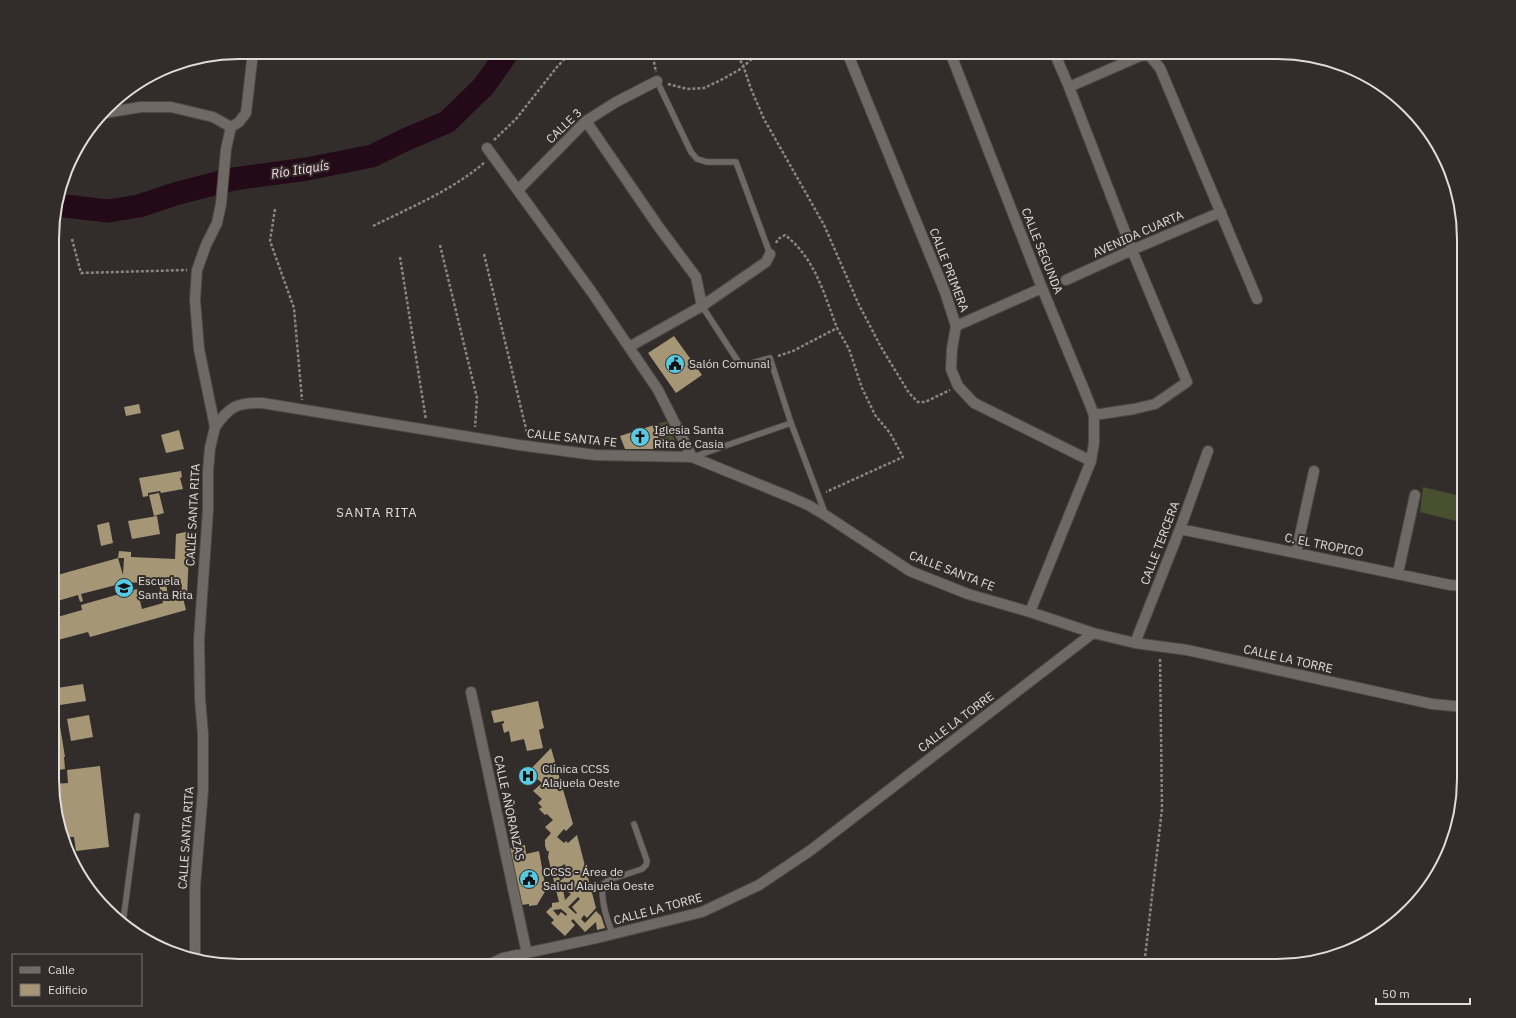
<svg xmlns="http://www.w3.org/2000/svg" width="1516" height="1018" font-family="'IBM Plex Sans',sans-serif">
  <rect width="100%" height="100%" fill="#322d2a"/>
  <path fill="#495031" d="M 667,421 L 678,449 L 664,449 L 664,439 L 659,439 L 654,425 Z
    M 1423,487 L 1464,497 L 1464,523 L 1420,512 Z"/>
  <g fill="none" stroke-linecap="round" stroke-linejoin="round">
    <path stroke="#240a18" stroke-width="23" d="M 57,205 L 108,211 L 139,206 L 178,193 L 233,179 L 307,169 L 372,156 L 407,139 L 447,122 L 484,86 L 508,52"/>
  </g>
  <path fill="#a59675" fill-rule="evenodd" d="M 674,336 L 702,375 L 676,393 L 648,353 Z
    M 139,404 L 141,413 L 126,416 L 124,407 Z
    M 654,425 L 659,439 L 664,438 L 664,449 L 625,449 L 620,436 Z
    M 179,430 L 184,449 L 166,453 L 161,435 Z
    M 181,471 L 182,477 L 180,478 L 183,489 L 161,493 L 160,491 L 148,493 L 148,496 L 143,497 L 139,478 Z
    M 159,493 L 164,513 L 154,516 L 149,495 Z
    M 157,516 L 160,534 L 132,539 L 128,521 Z
    M 109,522 L 113,543 L 101,546 L 97,525 Z
    M 190,531 L 187,596 L 181,596 L 182,585 L 166,584 L 169,601 L 183,598 L 186,610 L 90,637 L 88,632 L 54,641 L 54,618 L 82,610 L 81,605 L 137,589 L 142,609 L 163,603 L 159,584 L 125,582 L 127,589 L 122,591 L 120,584 L 81,594 L 83,601 L 80,602 L 78,595 L 54,602 L 54,576 L 118,558 L 119,551 L 131,552 L 131,557 L 175,559 L 176,534 ZM 118,558 L 124,558 L 123,575 Z
    M 83,684 L 86,701 L 60,705 L 57,688 Z
    M 54,692 L 59,718 L 54,719 Z
    M 538,701 L 544,728 L 539,730 L 543,748 L 527,751 L 524,739 L 511,742 L 509,731 L 504,733 L 502,724 L 504,723 L 504,721 L 494,723 L 491,711 Z
    M 89,715 L 93,737 L 71,741 L 67,719 Z
    M 59,720 L 65,757 L 64,757 L 65,769 L 58,770 L 59,781 L 54,782 L 54,721 Z
    M 551,748 L 573,824 L 566,831 L 564,829 L 557,837 L 564,843 L 566,841 L 568,843 L 577,835 L 596,908 L 587,918 L 584,915 L 581,919 L 585,923 L 596,911 L 601,916 L 605,928 L 597,930 L 596,922 L 585,932 L 573,919 L 571,921 L 575,925 L 565,936 L 551,923 L 554,920 L 546,912 L 551,907 L 552,908 L 552,903 L 559,902 L 548,857 L 549,851 L 547,851 L 545,846 L 545,840 L 551,833 L 545,827 L 553,820 L 547,814 L 545,815 L 539,809 L 542,807 L 538,803 L 542,799 L 533,791 L 542,783 L 535,777 L 534,779 L 527,773 ZM 564,864 L 566,866 L 560,871 L 565,877 L 560,881 L 558,870 ZM 572,879 L 574,881 L 566,890 L 571,894 L 565,900 L 563,889 ZM 578,897 L 580,899 L 572,907 L 577,913 L 576,914 L 568,907 ZM 561,909 L 567,914 L 566,916 L 561,912 L 558,916 L 553,910 Z
    M 100,766 L 109,847 L 76,851 L 74,837 L 65,837 L 54,803 L 54,784 L 68,783 L 67,770 Z
    M 525,845 L 526,854 L 539,851 L 546,890 L 537,905 L 529,906 L 529,904 L 521,905 L 510,848 Z
    M 561,961 L 561,966 L 545,966 L 544,964 Z"/>
  <g fill="none" stroke-linecap="round" stroke-linejoin="round">
    <defs>
      <path id="service" d="M 657,81 L 691,152 L 697,159 L 707,162 L 736,162 L 770,254
        M 702,306 L 741,366 L 770,358 L 791,423 L 825,513
        M 693,457 L 791,423
        M 123,922 L 137,816
        M 613,935 C 607,920 600,900 603,884 L 609,880 L 642,869 L 646,865 L 647,861 L 634,824"/>
      <path id="minor" d="M 847,52 L 945,292 L 956,326 L 952,349 L 951,369 L 958,386 L 974,403 L 1091,461 L 1030,612
        M 950,52 L 1042,288 L 1087,397 L 1094,415 L 1094,443 L 1091,461
        M 1054,52 L 1069,87 L 1132,250 L 1187,382 L 1155,404 L 1134,409 L 1094,415
        M 1069,87 L 1140,56 L 1149,55 L 1160,68 L 1257,299
        M 104,113 L 141,107 L 171,107 L 213,117 L 231,127
        M 586,121 L 658,226 L 696,277 L 702,306
        M 231,127 L 239,122 L 246,113 L 253,52
        M 487,148 L 591,291 L 658,390 L 692,457
        M 518,190 L 586,121 L 616,102 L 657,81
        M 1066,280 L 1132,250 L 1221,212
        M 956,326 L 1042,288
        M 629,347 L 702,306 L 766,262 L 770,254
        M 215,427 C 229,407 237,402 262,403 L 519,445 L 595,455 L 692,457 L 790,497 L 808,505 L 825,515 L 910,571 L 968,594 L 1030,612 L 1093,633
        M 1180,529 L 1450,585 L 1464,586
        M 1296,553 L 1314,471
        M 1398,573 L 1415,495
        M 1135,643 L 1180,529 L 1208,451
        M 471,692 L 527,954
        M 195,959 L 195,886 L 203,790 L 203,734 L 200,699 L 199,640 L 208,510 L 208,471 L 210,448 L 215,427 L 199,349 L 195,300 L 197,270 L 206,245 L 217,223 L 221,204 L 226,149 L 231,127
        M 486,966 L 503,958 L 597,938 L 702,912 L 759,885 L 811,850 L 1093,633 L 1135,643 L 1187,650 L 1432,704 L 1464,707"/>
    </defs>
    <use href="#service" stroke="#4d4946" stroke-width="7"/>
    <use href="#minor" stroke="#4d4946" stroke-width="12"/>
    <path stroke="#8a8583" stroke-width="2.5" stroke-dasharray="3 2" stroke-linecap="butt" d="M 652,52 L 656,72
      M 735,52 L 743,65 L 751,89 L 764,119 L 824,225 L 859,305 L 881,347 L 909,393 L 918,402 L 925,402 L 950,390
      M 668,84 L 687,89 L 704,88 L 721,80 L 739,70 L 760,52
      M 494,140 L 516,119 L 557,67 L 571,52
      M 275,209 L 270,241 L 294,308 L 302,400
      M 373,226 C 411,207 453,190 485,162
      M 72,239 L 81,273 L 187,270
      M 776,243 L 778,239 L 785,235 C 815,258 824,294 837,328
      M 440,245 L 477,398 L 475,427
      M 484,254 L 528,437
      M 400,257 L 426,420
      M 778,356 L 793,351 L 837,328 L 849,349 L 862,388 L 875,415 L 890,433 L 903,457 L 826,492
      M 1144,966 L 1162,809 L 1160,657"/>
    <use href="#service" stroke="#6e6965" stroke-width="5.5"/>
    <use href="#minor" stroke="#6e6965" stroke-width="10"/>
  </g>
  <defs>
    <symbol id="civic-disc" viewBox="-11 -11 22 22"><circle r="9.5" fill="#57c9e2" stroke="#322d2a"/><path d="M-.6-6.5H3V-4.5H.6V-3L4-1V1h2V6H-6V1h2V-1L-.6-3ZM-1.2 2.5V6h2.4V2.5Z" fill="#111"/></symbol>
    <symbol id="church-disc" viewBox="-11 -11 22 22"><circle r="9.5" fill="#57c9e2" stroke="#322d2a"/><path d="M-1.2-6h2.4v3.5h3.3v2.4h-3.3V6h-2.4V-.1h-3.3v-2.4h3.3Z" fill="#111"/></symbol>
    <symbol id="school-disc" viewBox="-11 -11 22 22"><circle r="9.5" fill="#57c9e2" stroke="#322d2a"/><path d="M0-5L7-2L0 1L-7-2ZM-4 1L0 2.5L4 1V4Q0 6-4 4Z" fill="#111"/></symbol>
    <symbol id="hospital-disc" viewBox="-11 -11 22 22"><circle r="9.5" fill="#57c9e2" stroke="#322d2a"/><path d="M-5-5h3v3.5h4V-5h3V5h-3V1.5h-4V5h-3Z" fill="#111"/></symbol>
  </defs>
  <g fill-rule="evenodd">
    <use href="#civic-disc" x="664" y="353" width="22" height="22"/>
    <use href="#church-disc" x="629" y="426" width="22" height="22"/>
    <use href="#school-disc" x="113" y="577" width="22" height="22"/>
    <use href="#hospital-disc" x="517" y="765" width="22" height="22"/>
    <use href="#civic-disc" x="518" y="868" width="22" height="22"/>
  </g>
  <g text-anchor="middle" stroke-width="4" stroke-linejoin="round" paint-order="stroke">
    <g font-size="12" fill="#e0dcda" stroke="#322d2a">
      <text transform="translate(564 126) rotate(-44)" y="4">CALLE 3</text>
      <text transform="translate(1138 234) rotate(-24)" y="4">AVENIDA CUARTA</text>
      <text transform="translate(1042 251) rotate(68)" y="4">CALLE SEGUNDA</text>
      <text transform="translate(949 270) rotate(69)" y="4">CALLE PRIMERA</text>
      <text transform="translate(572 438) rotate(6)" y="4">CALLE SANTA FE</text>
      <text transform="translate(193 515) rotate(-87)" y="4">CALLE SANTA RITA</text>
      <text transform="translate(1160 543) rotate(-69)" y="4">CALLE TERCERA</text>
      <text transform="translate(1324 545) rotate(11)" y="4">C. EL TROPICO</text>
      <text transform="translate(952 571) rotate(21)" y="4">CALLE SANTA FE</text>
      <text transform="translate(1288 659) rotate(13)" y="4">CALLE LA TORRE</text>
      <text transform="translate(956 722) rotate(-37)" y="4">CALLE LA TORRE</text>
      <text transform="translate(509 808) rotate(78)" y="4">CALLE AÑORANZAS</text>
      <text transform="translate(186 838) rotate(-86)" y="4">CALLE SANTA RITA</text>
      <text transform="translate(658 909) rotate(-15)" y="4">CALLE LA TORRE</text>
    </g>
    <g font-size="12" fill="#e0dcda" stroke="#322d2a" text-anchor="start">
      <text x="689" y="368">Salón Comunal</text>
      <text x="654" y="434">Iglesia Santa<tspan x="654" dy="14">Rita de Casia</tspan></text>
      <text x="138" y="585">Escuela<tspan x="138" dy="14">Santa Rita</tspan></text>
      <text x="542" y="773">Clínica CCSS<tspan x="542" dy="14">Alajuela Oeste</tspan></text>
      <text x="543" y="876">CCSS - Área de<tspan x="543" dy="14">Salud Alajuela Oeste</tspan></text>
    </g>
    <g font-size="13" font-style="italic" fill="#fdd7e8" stroke="#322d2a">
      <text transform="translate(300 169) rotate(-9)" y="5">Río Itiquís</text>
    </g>
    <g font-size="13" letter-spacing="1" fill="#e0dcda" stroke="#322d2a">
      <text x="377" y="517">SANTA RITA</text>
    </g>
  </g>
  <path d="M0 0H1516V1018H0ZM239 59H1277A180 180 0 0 1 1457 239V779A180 180 0 0 1 1277 959H239A180 180 0 0 1 59 779V239A180 180 0 0 1 239 59Z" fill="#322d2a" fill-rule="evenodd"/>
  <path fill="none" stroke="#e0dcda" stroke-width="2" d="M239 59H1277A180 180 0 0 1 1457 239V779A180 180 0 0 1 1277 959H239A180 180 0 0 1 59 779V239A180 180 0 0 1 239 59Z"/>
  <rect x="12" y="954" width="130" height="52" fill="#322d2a" stroke="#787370"/>
  <rect x="20" y="967" width="20" height="6" fill="#6e6965" stroke="#787370"/>
  <text x="48" y="974" font-size="12" fill="#e0dcda">Calle</text>
  <rect x="20" y="984" width="20" height="12" fill="#a59675" stroke="#787370"/>
  <text x="48" y="994" font-size="12" fill="#e0dcda">Edificio</text>
  <path d="M1376 998v6h94v-6" fill="none" stroke="#e0dcda" stroke-width="2"/>
  <text x="1382" y="998" font-size="12" fill="#e0dcda" stroke="#322d2a" stroke-width="3" paint-order="stroke">50 m</text>
</svg>
